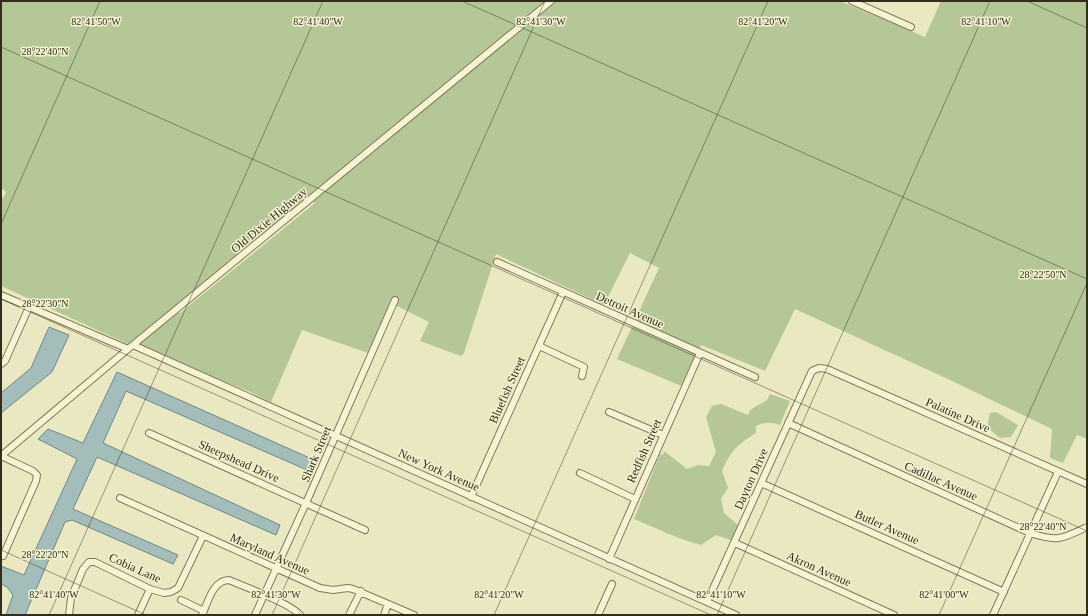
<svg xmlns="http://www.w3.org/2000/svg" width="1088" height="616" font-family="'Times New Roman',serif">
  <rect width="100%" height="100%" fill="#eae8c1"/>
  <path fill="#b5c796" d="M 1,1 L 547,1 L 130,345 L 1,286 L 1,197 L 3,198 L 6,192 L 1,188 Z
    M 555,1 L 840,1 L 925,37 L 941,1 L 1087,1 L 1087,439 L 1077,435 L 1063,463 L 1050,458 L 1052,429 L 950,380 L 795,309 L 765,371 L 701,345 L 684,387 L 617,359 L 659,268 L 630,253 L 604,305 L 496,254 L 464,353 L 461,356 L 420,341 L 429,322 L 391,303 L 371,354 L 302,330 L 271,402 L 248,391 L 198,371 L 139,344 L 178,312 L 180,313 L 315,203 L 313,201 Z
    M 770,394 L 790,401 L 780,425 C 772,422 764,422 756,426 L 756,433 C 736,446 732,449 722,471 L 728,488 L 721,499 L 724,513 L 738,525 L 739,537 L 730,540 L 716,535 L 701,545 C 678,539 656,528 634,519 L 660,454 L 663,455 L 664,451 L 687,469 L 698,465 L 709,466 L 716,452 L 706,417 L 712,406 L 721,404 L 748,415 L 750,410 L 767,400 Z
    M 996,412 L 1018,425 L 1011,437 L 1000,438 L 987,427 L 990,413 Z"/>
  <path fill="#a3bdbb" stroke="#6c898a" d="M 49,327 L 69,335 L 52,372 L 1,413 L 1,393 L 31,368 Z
    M 117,372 L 312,459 L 307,470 L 126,391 L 103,443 L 280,525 L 276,535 L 97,457 L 73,509 L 178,555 L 173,564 L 72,520 L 65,522 L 25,615 L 6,615 L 13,595 L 7,587 L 1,584 L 1,566 L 24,575 L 77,459 L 38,439 L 48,429 L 83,443 Z"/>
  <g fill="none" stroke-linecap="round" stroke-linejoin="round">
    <defs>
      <path id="minor" d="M 852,1 L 911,27
        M 497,262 L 755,377
        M 1,295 L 128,349
        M 133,345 L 736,615
        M 539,346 L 584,367 L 582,376
        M 1,364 L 5,361 L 29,307
        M 609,412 L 663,435
        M 788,423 L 1030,533 C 1057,542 1062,539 1087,527
        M 149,433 L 365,530
        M 1,456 L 128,349 L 551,1
        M 1,456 L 33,471 L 37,475 L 36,481 L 3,556
        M 580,473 L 635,499
        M 761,483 L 1004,592
        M 471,497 L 563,292
        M 120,498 L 320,588 L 333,590 L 348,588 L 353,589 L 414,615
        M 735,543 L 894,615
        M 609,559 L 700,353
        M 181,600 L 204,611
        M 707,602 L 812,371 L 819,368 L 827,369 L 1087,484
        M 69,615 L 71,598 L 83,569 L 89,562 L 95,562 L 150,589 L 164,593 L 171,592 L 178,588 L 203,536
        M 138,615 L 150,589
        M 202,615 C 208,602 213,580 229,580 C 245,587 290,603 300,615
        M 255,615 L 306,503 L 395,300
        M 349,615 L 361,591
        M 384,615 L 388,604
        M 598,615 L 612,584
        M 993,615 L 1058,472"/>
    </defs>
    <use href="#minor" stroke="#82795a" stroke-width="8"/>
    <use href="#minor" stroke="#f6f4d4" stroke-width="6"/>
  </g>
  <path fill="none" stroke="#332d1d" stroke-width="1" stroke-opacity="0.45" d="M 462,1 L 1087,279M 1027,1 L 1087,28M 1,47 L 1087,531M 1,224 L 100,1M 1,299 L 711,615M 1,550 L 146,615M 49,615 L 323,1M 272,615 L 545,1M 494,615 L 768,1M 717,615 L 990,1M 939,615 L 1087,283"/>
  <g text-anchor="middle" stroke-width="3" stroke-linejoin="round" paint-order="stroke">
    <g font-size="12" fill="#332d1d" stroke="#f2f1d0">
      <text transform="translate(269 220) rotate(-40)" y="4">Old Dixie Highway</text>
      <text transform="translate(630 310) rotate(24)" y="4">Detroit Avenue</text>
      <text transform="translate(507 390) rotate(-66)" y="4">Bluefish Street</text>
      <text transform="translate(958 415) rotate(24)" y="4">Palatine Drive</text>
      <text transform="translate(644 451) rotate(-66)" y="4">Redfish Street</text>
      <text transform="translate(316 454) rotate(-67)" y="4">Shark Street</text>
      <text transform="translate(239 461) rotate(24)" y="4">Sheepshead Drive</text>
      <text transform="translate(439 470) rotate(24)" y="4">New York Avenue</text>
      <text transform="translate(751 479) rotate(-66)" y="4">Dayton Drive</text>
      <text transform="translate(941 481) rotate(24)" y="4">Cadillac Avenue</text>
      <text transform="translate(887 527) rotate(24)" y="4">Butler Avenue</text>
      <text transform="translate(270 554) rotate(24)" y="4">Maryland Avenue</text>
      <text transform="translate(135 568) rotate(24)" y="4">Cobia Lane</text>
      <text transform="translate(819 569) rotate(24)" y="4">Akron Avenue</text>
    </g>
  </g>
  <g font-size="10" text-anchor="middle" fill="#332d1d" stroke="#f2f1d0" stroke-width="3" stroke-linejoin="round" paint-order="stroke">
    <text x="318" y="25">82°41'40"W</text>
    <text x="541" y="25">82°41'30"W</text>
    <text x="986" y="25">82°41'10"W</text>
    <text x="96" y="25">82°41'50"W</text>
    <text x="763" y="25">82°41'20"W</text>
    <text x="45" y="55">28°22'40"N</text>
    <text x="1043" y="278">28°22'50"N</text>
    <text x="45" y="307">28°22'30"N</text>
    <text x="1043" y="530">28°22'40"N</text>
    <text x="45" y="558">28°22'20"N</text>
    <text x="54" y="598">82°41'40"W</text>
    <text x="276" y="598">82°41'30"W</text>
    <text x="499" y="598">82°41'20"W</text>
    <text x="721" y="598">82°41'10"W</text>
    <text x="944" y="598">82°41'00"W</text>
  </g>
  <rect width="1088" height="616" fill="none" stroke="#332d1d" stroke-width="4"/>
</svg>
